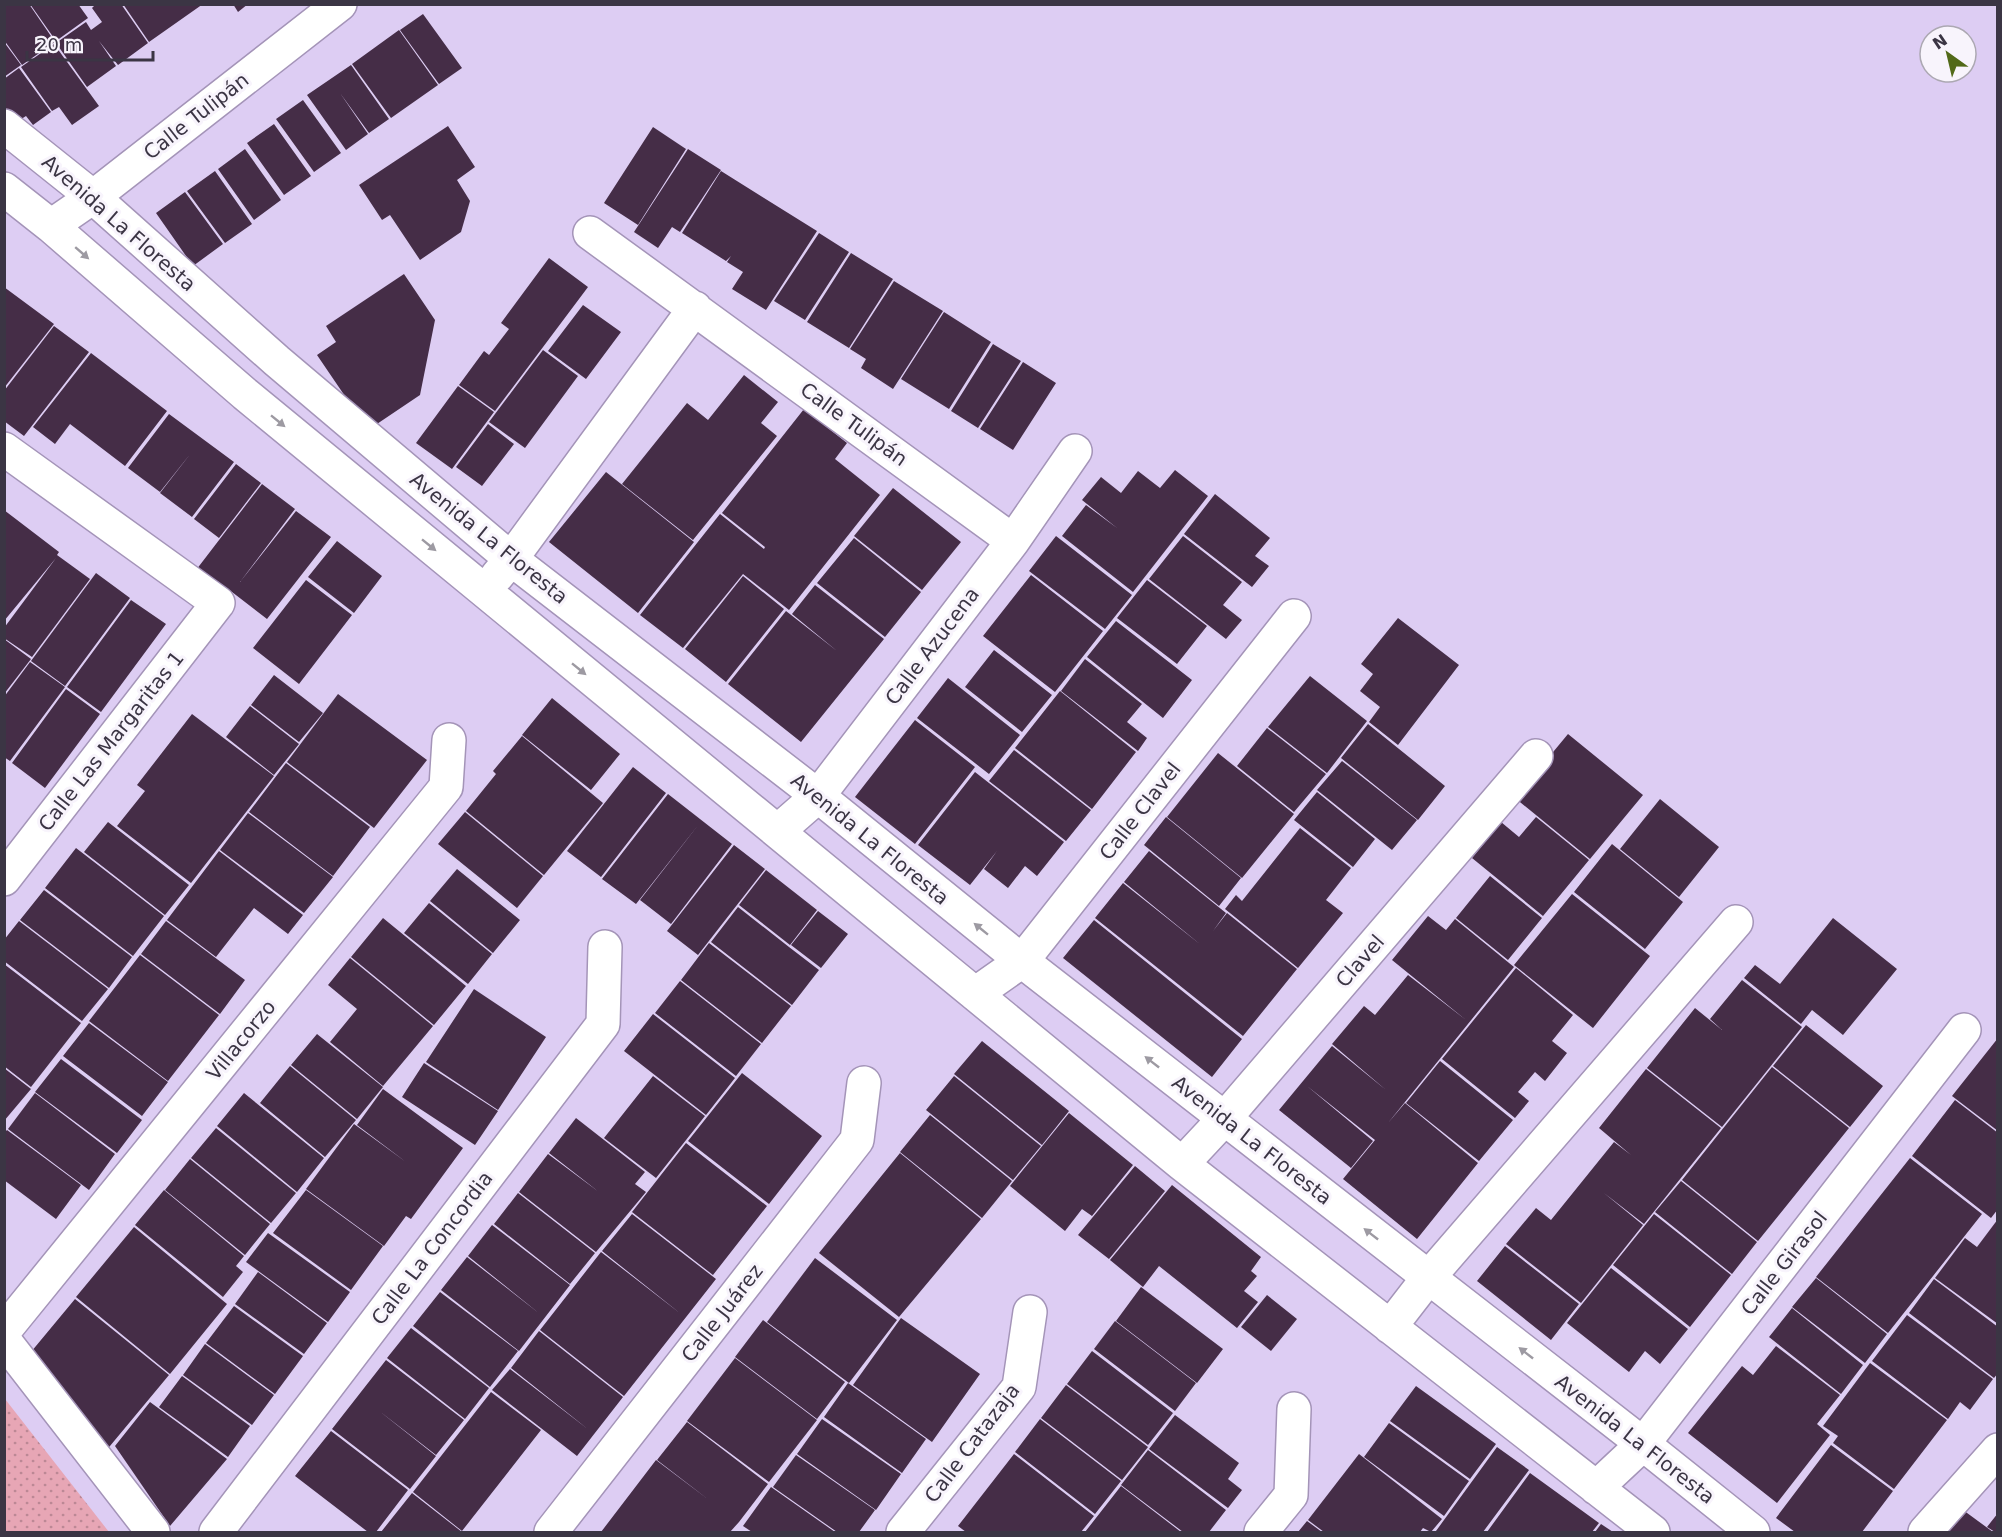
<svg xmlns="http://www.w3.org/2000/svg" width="2002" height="1537" font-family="'DejaVu Sans',sans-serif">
  <defs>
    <pattern id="park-dots" width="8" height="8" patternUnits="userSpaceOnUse" patternTransform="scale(1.5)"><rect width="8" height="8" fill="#e7a6b5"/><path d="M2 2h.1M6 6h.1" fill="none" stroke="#bc8895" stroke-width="1.8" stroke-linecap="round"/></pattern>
  </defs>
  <rect width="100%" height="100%" fill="#ddcdf3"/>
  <path fill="url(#park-dots)" d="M 5,1399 L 109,1532 L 5,1532 Z"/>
  <path fill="#452d47" d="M 4,4 L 29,4 L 55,42 L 22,65 L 4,40 Z
    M 30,4 L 78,4 L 88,18 L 56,41 Z
    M 96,4 L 121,4 L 148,43 L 118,65 L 99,41 L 116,66 L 87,87 L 56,43 L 86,22 L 91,30 L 102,22 L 92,8 Z
    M 123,4 L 203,4 L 149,42 Z
    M 233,4 L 248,4 L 238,12 Z
    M 423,14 L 462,68 L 439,84 L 400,30 Z
    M 399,30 L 438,85 L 391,118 L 352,64 Z
    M 4,42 L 21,65 L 4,77 Z
    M 54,44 L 99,106 L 72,125 L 59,107 L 52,111 L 21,67 Z
    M 351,65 L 389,119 L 369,133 L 340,93 L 368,134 L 346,150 L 307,95 Z
    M 19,68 L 51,112 L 33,125 L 26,116 L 15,123 L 4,109 L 4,79 Z
    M 303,100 L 341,153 L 314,172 L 276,119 Z
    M 274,124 L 311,176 L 284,195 L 247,143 Z
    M 448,126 L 475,167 L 457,180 L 470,201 L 461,232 L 420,260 L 390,215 L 382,220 L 359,185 Z
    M 653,127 L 686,149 L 638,225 L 604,203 Z
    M 245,149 L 281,200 L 254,220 L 218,169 Z
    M 688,149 L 721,170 L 680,232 L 672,227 L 658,248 L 634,232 Z
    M 215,171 L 252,224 L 225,243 L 187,191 Z
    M 721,171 L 817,231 L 766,310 L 732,289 L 743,272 L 727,262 L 731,256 L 726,261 L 682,233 Z
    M 185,192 L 223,244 L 193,266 L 156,213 Z
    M 819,233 L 849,252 L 805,320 L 774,301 Z
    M 851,253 L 893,279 L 849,348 L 807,322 Z
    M 549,258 L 588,287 L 495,411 L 459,385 L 484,351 L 489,355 L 509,329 L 501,323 Z
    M 404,274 L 435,320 L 420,395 L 368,430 L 317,355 L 336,342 L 326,326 Z
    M 894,281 L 943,311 L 893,389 L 861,368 L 866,359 L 850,349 Z
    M 4,287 L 54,324 L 4,388 Z
    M 583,305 L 621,332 L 586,379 L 548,351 Z
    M 944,312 L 991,342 L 949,409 L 901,379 Z
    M 54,326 L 89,352 L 24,436 L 4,421 L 4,391 Z
    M 993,344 L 1021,361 L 978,428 L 951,411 Z
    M 543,350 L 578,376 L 525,448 L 489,422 Z
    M 91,353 L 167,411 L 125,466 L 70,424 L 55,444 L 33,427 Z
    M 1023,362 L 1056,383 L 1013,450 L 980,429 Z
    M 744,375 L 778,402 L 761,423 L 777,436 L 693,540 L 622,484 L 687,403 L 708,420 Z
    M 458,386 L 494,412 L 452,469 L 416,443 Z
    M 804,409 L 847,443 L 835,459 L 880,495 L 789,610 L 743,574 L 683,648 L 640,615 L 720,514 L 764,549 L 765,547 L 722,513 Z
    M 169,414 L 234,462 L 192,517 L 160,493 L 191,453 L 160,492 L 128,468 Z
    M 488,424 L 514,444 L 482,486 L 456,467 Z
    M 236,464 L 261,483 L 219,538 L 194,519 Z
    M 1175,470 L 1208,496 L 1133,592 L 1062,536 L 1086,505 L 1117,528 L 1082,500 L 1101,477 L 1121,493 L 1138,471 L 1160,488 Z
    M 606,472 L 694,542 L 638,613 L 549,542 Z
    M 262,484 L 295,509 L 240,582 L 296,511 L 331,537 L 267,619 L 232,592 L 227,599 L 193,574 Z
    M 893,488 L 961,542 L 922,590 L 854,536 Z
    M 1215,494 L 1270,538 L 1255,556 L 1269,566 L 1252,587 L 1184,534 Z
    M 4,510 L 59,552 L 57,555 L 90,579 L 32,657 L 4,638 L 4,628 L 56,558 L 4,621 Z
    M 1056,536 L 1132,595 L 1105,629 L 1029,571 Z
    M 1183,536 L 1242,582 L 1223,605 L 1242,620 L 1226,639 L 1149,579 Z
    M 854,538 L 921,592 L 885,637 L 817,583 Z
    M 337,541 L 382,576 L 354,613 L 308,577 Z
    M 96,573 L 130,598 L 65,686 L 31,661 Z
    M 1031,575 L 1103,631 L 1055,692 L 983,636 Z
    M 743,576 L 784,609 L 726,682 L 685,649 Z
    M 306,580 L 352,615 L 299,684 L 253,648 Z
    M 1147,580 L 1207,626 L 1177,664 L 1117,618 Z
    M 815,585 L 884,639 L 801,742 L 728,684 L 786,611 L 837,651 L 792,614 Z
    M 131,600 L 166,624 L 101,712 L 67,687 Z
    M 1398,618 L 1459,665 L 1398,745 L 1369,722 L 1380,707 L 1360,691 L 1373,674 L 1361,664 Z
    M 1116,621 L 1192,680 L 1163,718 L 1087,657 Z
    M 4,639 L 31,659 L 4,694 Z
    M 994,650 L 1052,695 L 1022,732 L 965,687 Z
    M 1085,659 L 1142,704 L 1127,722 L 1147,738 L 1138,751 L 1061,691 Z
    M 30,662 L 65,687 L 10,761 L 4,757 L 4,697 Z
    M 274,675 L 323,713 L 299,742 L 251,705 Z
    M 1310,676 L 1367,721 L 1327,773 L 1268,727 Z
    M 948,678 L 1020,735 L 989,774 L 917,718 Z
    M 66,689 L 100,714 L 45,788 L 12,763 Z
    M 1060,691 L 1136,752 L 1092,809 L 1015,748 Z
    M 338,694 L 427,760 L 374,828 L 287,762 Z
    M 552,698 L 620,754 L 591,790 L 522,735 Z
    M 250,706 L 299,744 L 274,775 L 226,737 Z
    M 192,714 L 274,776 L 191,883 L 117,826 L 145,791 L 137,785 Z
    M 915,720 L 975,767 L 915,844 L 855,797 Z
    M 1368,724 L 1445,786 L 1418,820 L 1341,758 Z
    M 1267,728 L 1326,774 L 1294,812 L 1237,766 Z
    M 1568,734 L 1643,795 L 1590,859 L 1515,798 Z
    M 522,736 L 603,803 L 544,875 L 466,811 L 496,774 L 493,771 Z
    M 1014,750 L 1091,810 L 1066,841 L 989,781 Z
    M 1218,753 L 1294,814 L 1242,878 L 1167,817 Z
    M 1342,761 L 1417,820 L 1392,850 L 1317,790 Z
    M 286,763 L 370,827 L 333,876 L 249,812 Z
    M 633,767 L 666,793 L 601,877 L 567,851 Z
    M 975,772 L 1064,842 L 1037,876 L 1025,866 L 1008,888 L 984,869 L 997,851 L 970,885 L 918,845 Z
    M 1317,792 L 1375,839 L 1353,867 L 1294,820 Z
    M 668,794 L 732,844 L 671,924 L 640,900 L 699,824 L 636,904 L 602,879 Z
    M 1660,799 L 1719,847 L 1679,897 L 1620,849 Z
    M 465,812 L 543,876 L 517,908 L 438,844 Z
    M 248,813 L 333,877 L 304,913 L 220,850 Z
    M 1166,817 L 1241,878 L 1219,906 L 1144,845 Z
    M 1536,817 L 1589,860 L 1543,916 L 1472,858 L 1501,822 L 1519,837 Z
    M 108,822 L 189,885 L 165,915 L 84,852 Z
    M 1300,828 L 1351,868 L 1326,900 L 1343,913 L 1298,968 L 1225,909 L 1236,895 L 1242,901 Z
    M 1612,844 L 1683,902 L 1645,949 L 1574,892 Z
    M 734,845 L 765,869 L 698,955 L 667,931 Z
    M 76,848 L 164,916 L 133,956 L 45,888 Z
    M 219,851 L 303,915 L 288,934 L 254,908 L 216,957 L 167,920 Z
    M 1149,851 L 1226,913 L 1213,931 L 1227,913 L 1297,969 L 1243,1036 L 1095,918 L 1123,883 L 1201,945 L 1124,882 Z
    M 457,869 L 520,920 L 493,953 L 430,901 Z
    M 766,870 L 817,910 L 790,945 L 739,905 Z
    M 1490,876 L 1542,918 L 1508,960 L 1456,918 Z
    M 44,890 L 132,957 L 109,988 L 20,920 Z
    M 1572,894 L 1650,956 L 1593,1028 L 1514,965 Z
    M 429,903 L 492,954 L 468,984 L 404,933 Z
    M 738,907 L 789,947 L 788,949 L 789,947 L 819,970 L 792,1005 L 711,942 Z
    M 818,911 L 848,934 L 821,968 L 791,945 Z
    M 1428,916 L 1446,930 L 1455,919 L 1514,967 L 1388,1123 L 1405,1103 L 1478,1163 L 1417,1239 L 1343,1179 L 1375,1140 L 1307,1086 L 1373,1141 L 1351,1168 L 1279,1110 L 1332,1046 L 1386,1090 L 1332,1044 L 1364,1006 L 1375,1015 L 1408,975 L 1466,1020 L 1392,960 Z
    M 383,918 L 466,986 L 434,1025 L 351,957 Z
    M 1833,918 L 1897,969 L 1843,1035 L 1812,1010 L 1801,1024 L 1744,978 L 1755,965 L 1780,984 Z
    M 1094,920 L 1242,1039 L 1212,1077 L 1063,958 Z
    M 19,921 L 108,989 L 82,1021 L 4,961 L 4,940 Z
    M 166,921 L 245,980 L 220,1014 L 141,954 Z
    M 709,943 L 791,1006 L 762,1043 L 681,980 Z
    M 140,955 L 219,1015 L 168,1081 L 89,1021 Z
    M 350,958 L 433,1026 L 383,1086 L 330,1042 L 357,1009 L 328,985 Z
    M 4,964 L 81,1023 L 31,1087 L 4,1066 Z
    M 1516,968 L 1573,1015 L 1552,1041 L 1567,1053 L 1545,1081 L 1535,1072 L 1518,1092 L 1529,1101 L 1515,1118 L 1442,1059 Z
    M 1742,980 L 1802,1027 L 1722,1127 L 1647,1068 L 1695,1008 L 1722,1030 L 1710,1019 Z
    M 680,981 L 761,1044 L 736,1076 L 655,1013 Z
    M 474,989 L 546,1037 L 498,1110 L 426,1062 Z
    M 653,1014 L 735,1078 L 706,1115 L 624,1051 Z
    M 89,1023 L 168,1082 L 142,1116 L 63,1056 Z
    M 1806,1025 L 1883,1086 L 1850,1127 L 1773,1066 Z
    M 317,1034 L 383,1087 L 357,1119 L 291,1065 Z
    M 1998,1038 L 1998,1131 L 1952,1096 Z
    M 982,1041 L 1069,1111 L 1042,1145 L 954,1074 Z
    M 61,1059 L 142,1120 L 117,1153 L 35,1092 Z
    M 1440,1061 L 1513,1120 L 1479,1161 L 1406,1103 Z
    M 424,1063 L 498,1111 L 475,1145 L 402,1097 Z
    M 290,1066 L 356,1120 L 325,1157 L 260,1103 Z
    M 1772,1067 L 1849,1128 L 1758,1241 L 1682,1180 Z
    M 4,1068 L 31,1089 L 4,1121 Z
    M 1646,1069 L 1721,1128 L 1644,1224 L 1604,1193 L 1643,1225 L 1581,1303 L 1506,1244 L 1536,1208 L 1551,1220 L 1614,1142 L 1631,1155 L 1599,1128 Z
    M 742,1073 L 822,1136 L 769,1204 L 688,1141 Z
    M 653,1076 L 705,1116 L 656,1178 L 604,1138 Z
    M 954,1076 L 1041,1146 L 1013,1180 L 926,1110 Z
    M 383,1089 L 463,1148 L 411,1219 L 406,1216 L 384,1246 L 306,1189 L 354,1124 L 406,1162 L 357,1125 Z
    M 35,1093 L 115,1154 L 89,1190 L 8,1129 Z
    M 244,1093 L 324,1158 L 297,1192 L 217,1126 Z
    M 1955,1100 L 1998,1133 L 1998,1209 L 1991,1218 L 1912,1156 Z
    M 1069,1113 L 1133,1165 L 1092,1216 L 1082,1209 L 1065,1231 L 1010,1186 Z
    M 930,1115 L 1012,1181 L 982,1218 L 900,1152 Z
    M 576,1118 L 645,1172 L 635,1184 L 646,1192 L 596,1252 L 519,1192 L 548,1154 L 599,1192 L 549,1153 Z
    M 216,1128 L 296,1193 L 271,1223 L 191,1158 Z
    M 7,1130 L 81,1185 L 56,1219 L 4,1180 L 4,1133 Z
    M 686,1143 L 767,1206 L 713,1275 L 632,1212 Z
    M 900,1153 L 981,1219 L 899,1317 L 819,1253 Z
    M 1910,1158 L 1982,1214 L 1888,1333 L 1816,1277 Z
    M 190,1159 L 270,1224 L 245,1255 L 165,1190 Z
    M 1135,1166 L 1165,1191 L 1109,1259 L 1078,1235 Z
    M 1681,1181 L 1757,1242 L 1732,1274 L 1655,1212 Z
    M 1172,1185 L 1261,1257 L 1251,1271 L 1257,1276 L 1244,1291 L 1258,1302 L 1237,1328 L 1159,1266 L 1143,1287 L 1110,1260 Z
    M 164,1190 L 244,1256 L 236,1266 L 243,1272 L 223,1297 L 135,1225 Z
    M 306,1190 L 383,1246 L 351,1290 L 273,1233 Z
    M 518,1193 L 595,1253 L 570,1284 L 494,1224 Z
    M 632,1214 L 716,1279 L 624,1396 L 540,1330 L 601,1252 L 681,1314 L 602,1251 Z
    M 1654,1214 L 1731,1275 L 1690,1327 L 1613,1265 Z
    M 1998,1219 L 1998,1324 L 1935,1278 L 1965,1238 L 1977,1247 Z
    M 492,1225 L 570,1285 L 519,1351 L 441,1290 L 467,1257 L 540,1314 L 468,1256 Z
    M 134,1227 L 227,1304 L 170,1374 L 76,1297 Z
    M 268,1233 L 350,1292 L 328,1322 L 246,1262 Z
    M 1505,1246 L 1579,1304 L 1551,1340 L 1477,1281 Z
    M 815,1258 L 897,1320 L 849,1383 L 767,1322 Z
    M 1611,1268 L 1688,1329 L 1660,1364 L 1645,1351 L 1629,1372 L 1567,1323 Z
    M 258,1272 L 327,1323 L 304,1354 L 235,1304 Z
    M 1816,1278 L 1887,1334 L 1865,1363 L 1792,1307 Z
    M 1934,1279 L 1998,1327 L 1998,1373 L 1994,1378 L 1909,1313 Z
    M 1141,1287 L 1223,1349 L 1197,1383 L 1116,1321 Z
    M 440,1292 L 518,1351 L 490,1387 L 413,1326 Z
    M 1267,1295 L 1297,1319 L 1271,1351 L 1241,1327 Z
    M 75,1299 L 169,1375 L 105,1452 L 26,1358 Z
    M 234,1306 L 303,1356 L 275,1394 L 206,1343 Z
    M 1792,1308 L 1863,1365 L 1841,1394 L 1769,1337 Z
    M 1907,1315 L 1993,1379 L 1970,1410 L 1960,1402 L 1948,1419 L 1872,1361 Z
    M 901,1318 L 980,1374 L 932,1442 L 853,1385 Z
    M 763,1320 L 845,1382 L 817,1419 L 735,1357 Z
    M 1115,1321 L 1196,1383 L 1175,1411 L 1094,1349 Z
    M 411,1328 L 489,1388 L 465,1419 L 387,1358 Z
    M 539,1331 L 623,1397 L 577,1456 L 492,1390 L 510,1369 L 589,1430 L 511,1368 Z
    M 205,1344 L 274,1395 L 252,1425 L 183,1375 Z
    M 1776,1346 L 1840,1395 L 1817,1424 L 1830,1435 L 1777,1503 L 1688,1433 L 1742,1366 L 1753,1375 Z
    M 1092,1351 L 1173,1413 L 1148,1445 L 1067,1384 Z
    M 735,1358 L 817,1420 L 769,1482 L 687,1421 Z
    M 386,1360 L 464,1420 L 436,1455 L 378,1410 L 436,1456 L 410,1489 L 332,1429 Z
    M 1870,1363 L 1947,1420 L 1894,1489 L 1833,1443 L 1838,1436 L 1823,1426 Z
    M 182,1376 L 250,1426 L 228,1457 L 159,1407 Z
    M 848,1383 L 926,1439 L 902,1473 L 824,1417 Z
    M 1066,1385 L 1148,1447 L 1122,1480 L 1041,1418 Z
    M 1416,1386 L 1496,1444 L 1470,1479 L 1390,1421 Z
    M 491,1392 L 541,1430 L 462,1531 L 413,1492 Z
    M 150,1402 L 227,1459 L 170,1526 L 115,1446 Z
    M 1175,1415 L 1239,1463 L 1228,1479 L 1242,1490 L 1228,1508 L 1149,1449 Z
    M 822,1419 L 901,1474 L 876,1510 L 797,1454 Z
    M 1040,1419 L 1121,1481 L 1095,1514 L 1015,1452 Z
    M 687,1422 L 768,1484 L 739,1522 L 730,1532 L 601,1532 L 656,1460 L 709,1500 L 657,1460 Z
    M 1389,1423 L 1469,1481 L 1444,1516 L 1364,1457 Z
    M 331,1431 L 408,1490 L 376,1532 L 368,1532 L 295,1476 Z
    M 1831,1445 L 1893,1491 L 1862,1532 L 1795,1532 L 1776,1518 Z
    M 1497,1447 L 1529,1470 L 1483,1532 L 1438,1532 L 1436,1531 Z
    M 1148,1450 L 1226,1510 L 1209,1532 L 1183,1532 L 1121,1485 Z
    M 1014,1454 L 1094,1516 L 1081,1532 L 966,1532 L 958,1526 Z
    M 1359,1454 L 1442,1519 L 1431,1532 L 1423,1528 L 1420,1532 L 1324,1532 L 1308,1520 Z
    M 796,1455 L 875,1510 L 859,1532 L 837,1532 L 773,1487 Z
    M 1530,1473 L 1599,1523 L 1592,1532 L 1487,1532 Z
    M 1121,1486 L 1181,1532 L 1085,1532 Z
    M 771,1487 L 835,1532 L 752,1532 L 743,1526 Z
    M 412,1493 L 462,1532 L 381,1532 Z
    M 1963,1510 L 1993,1532 L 1946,1532 Z
    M 1998,1513 L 1998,1532 L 1995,1532 L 1987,1527 Z
    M 1307,1521 L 1322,1532 L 1298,1532 Z
    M 1601,1524 L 1613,1532 L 1595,1532 Z"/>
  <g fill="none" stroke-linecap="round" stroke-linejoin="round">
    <defs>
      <path id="street" d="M 4,126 L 93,197 L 277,361 L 511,559 L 818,796 L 1022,961 L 1643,1444 L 1753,1532
        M 4,189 L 51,226 L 245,394 L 1182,1164 L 1653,1532
        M 51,226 L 93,197 L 340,4
        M 590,233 L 1013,541
        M 4,449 L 218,603 L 4,879
        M 497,576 L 511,559 L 695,308
        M 778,831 L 818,796 L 1013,541 L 1075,451
        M 975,994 L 1022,961 L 1294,616
        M 1182,1164 L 1225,1118 L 1536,756
        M 1390,1327 L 1428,1278 L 1736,922
        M 4,1331 L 446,787 L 449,740
        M 4,1340 L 153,1532
        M 1596,1488 L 1643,1444 L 1964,1030
        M 216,1532 L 603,1024 L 605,947
        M 551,1532 L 857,1140 L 864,1083
        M 903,1532 L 1019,1387 L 1030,1312
        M 1261,1532 L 1291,1495 L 1294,1409
        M 1925,1532 L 1998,1450"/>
    </defs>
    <use href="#street" stroke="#a494b8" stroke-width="36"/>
    <use href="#street" stroke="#fff" stroke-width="33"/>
  </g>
  <defs><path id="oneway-solid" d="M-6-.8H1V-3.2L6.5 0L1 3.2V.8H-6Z" transform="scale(1.5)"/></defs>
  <g fill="#9d9aa2">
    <use href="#oneway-solid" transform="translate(82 253) rotate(41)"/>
    <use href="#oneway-solid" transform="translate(278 421) rotate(39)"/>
    <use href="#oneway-solid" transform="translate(429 545) rotate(39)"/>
    <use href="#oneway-solid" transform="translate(579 669) rotate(39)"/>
    <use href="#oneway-solid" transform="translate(981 929) rotate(-141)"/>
    <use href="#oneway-solid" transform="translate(1152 1062) rotate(-142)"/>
    <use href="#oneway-solid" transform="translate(1371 1234) rotate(-142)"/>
    <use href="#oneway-solid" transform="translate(1526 1353) rotate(-142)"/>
  </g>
  <g text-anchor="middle" stroke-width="6" stroke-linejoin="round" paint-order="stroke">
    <g font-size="20" fill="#3b3544" stroke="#f8f4fc">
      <text transform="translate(196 116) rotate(-38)" y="7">Calle Tulipán</text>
      <text transform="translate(119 223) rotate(41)" y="7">Avenida La Floresta</text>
      <text transform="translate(854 424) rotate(36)" y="7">Calle Tulipán</text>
      <text transform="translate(489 538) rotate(39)" y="7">Avenida La Floresta</text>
      <text transform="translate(932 646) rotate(-53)" y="7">Calle Azucena</text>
      <text transform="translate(111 741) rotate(-52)" y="7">Calle Las Margaritas 1</text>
      <text transform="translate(1140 811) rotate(-52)" y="7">Calle Clavel</text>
      <text transform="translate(870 839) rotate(39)" y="7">Avenida La Floresta</text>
      <text transform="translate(1360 961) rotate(-49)" y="7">Clavel</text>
      <text transform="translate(241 1040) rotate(-51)" y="7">Villacorzo</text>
      <text transform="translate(1252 1140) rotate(38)" y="7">Avenida La Floresta</text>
      <text transform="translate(432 1248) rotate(-53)" y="7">Calle La Concordia</text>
      <text transform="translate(1784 1263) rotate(-52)" y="7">Calle Girasol</text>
      <text transform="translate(722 1313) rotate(-52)" y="7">Calle Juárez</text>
      <text transform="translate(1635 1439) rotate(38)" y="7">Avenida La Floresta</text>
      <text transform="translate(972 1443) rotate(-53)" y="7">Calle Catazaja</text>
    </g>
  </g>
  <rect width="2002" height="1537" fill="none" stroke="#3b3544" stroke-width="12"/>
  <g transform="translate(1948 54) rotate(326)"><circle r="28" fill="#f8f4fc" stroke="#aca8b2" stroke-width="1.5"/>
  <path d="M0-4.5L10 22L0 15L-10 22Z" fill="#526919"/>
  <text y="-9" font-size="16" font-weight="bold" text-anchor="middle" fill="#3b3544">N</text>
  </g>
  <path d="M27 51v9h126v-9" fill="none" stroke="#3b3544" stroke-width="3"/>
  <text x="36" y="51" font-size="18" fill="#3b3544" stroke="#f8f4fc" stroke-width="4.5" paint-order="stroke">20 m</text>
</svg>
